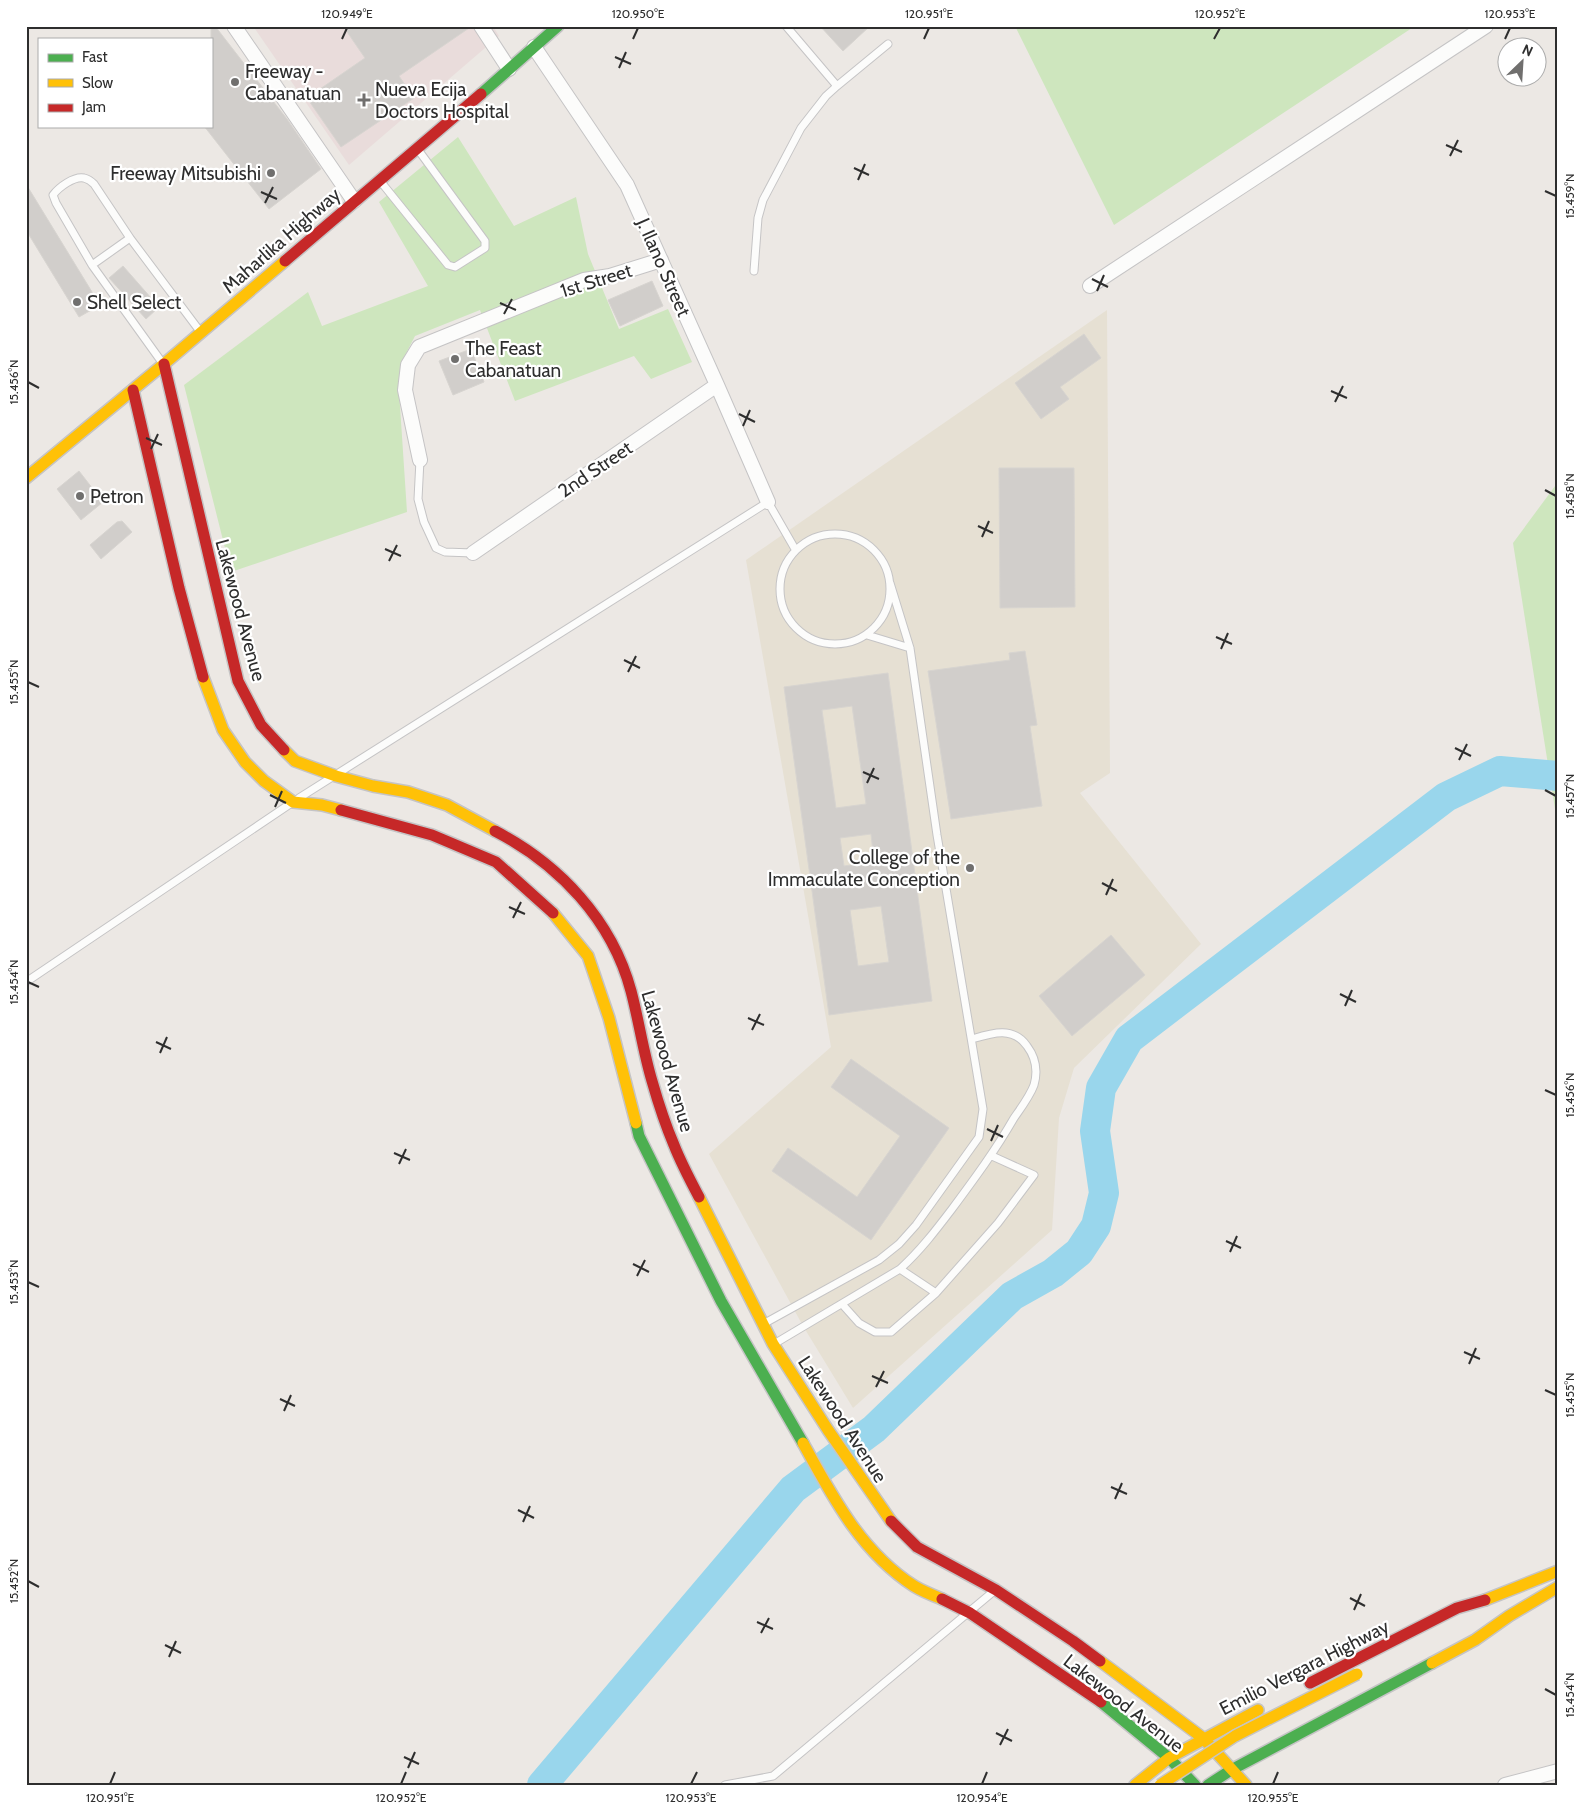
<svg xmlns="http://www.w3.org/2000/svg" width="1584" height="1811" font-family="Cabin,sans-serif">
  <rect width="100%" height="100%" fill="#ece8e4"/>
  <path fill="#e6e0d3" d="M 1107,310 L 1110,773 L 1080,793 L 1201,944 L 1074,1068 L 1059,1118 L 1052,1230 L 853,1408 L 803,1326 L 709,1154 L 831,1047 L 746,560 Z"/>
  <path fill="#e9dcdb" d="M 253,26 L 493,26 L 499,36 L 349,165 Z"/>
  <path fill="#cee6be" d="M 1015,26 L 1415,26 L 1114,225 Z
    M 458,137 L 514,226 L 576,197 L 588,254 L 619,329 L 668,309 L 692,362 L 651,379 L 634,356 L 515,401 L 480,310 L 415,336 L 402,361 L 399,391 L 407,512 L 231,572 L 184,385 L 308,292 L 322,326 L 428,286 L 379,202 Z
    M 1558,482 L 1558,828 L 1513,543 Z"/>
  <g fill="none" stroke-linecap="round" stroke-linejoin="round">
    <path stroke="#99d6ec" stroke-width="30" d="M 542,1785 L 793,1489 L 874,1429 L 1012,1296 L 1053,1273 L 1079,1252 L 1096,1226 L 1104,1193 L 1095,1131 L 1101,1088 L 1129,1039 L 1446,797 L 1500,771 L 1558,776"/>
  </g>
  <path fill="#d1cecb" stroke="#d7d4d0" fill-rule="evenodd" d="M 211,26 L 215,26 L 287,119 L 321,169 L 269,209 L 204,126 L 211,126 Z
    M 343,26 L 472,26 L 399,76 L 414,98 L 341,147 L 307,98 L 365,58 Z
    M 820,26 L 870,26 L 843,51 Z
    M 26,184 L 100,305 L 79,317 L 26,230 Z
    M 123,266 L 159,307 L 146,319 L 109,278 Z
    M 652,281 L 663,306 L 620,326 L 608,300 Z
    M 1084,334 L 1101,358 L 1060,387 L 1069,399 L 1041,419 L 1015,383 Z
    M 471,349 L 484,382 L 453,395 L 439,361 Z
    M 999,468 L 1074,468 L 1075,607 L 1000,608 Z
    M 79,471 L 103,502 L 81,520 L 57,489 Z
    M 122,521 L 132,532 L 101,559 L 90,545 L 117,522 Z
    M 1025,651 L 1037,725 L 1030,726 L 1042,806 L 951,819 L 928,671 L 1010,660 L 1009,653 Z
    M 888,673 L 932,1001 L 829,1015 L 784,687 ZM 852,706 L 866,804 L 836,808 L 822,710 ZM 871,834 L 874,862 L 844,866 L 840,838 ZM 881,906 L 889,962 L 858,966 L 850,910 Z
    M 1111,935 L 1145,975 L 1072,1036 L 1039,996 Z
    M 851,1059 L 949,1128 L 871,1240 L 772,1171 L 788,1148 L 857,1197 L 900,1136 L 831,1087 Z"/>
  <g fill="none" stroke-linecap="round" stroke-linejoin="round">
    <defs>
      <path id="lane" d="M 786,26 L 837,86 L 888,44
        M 381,182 L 448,265 L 455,267 L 485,248 L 485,241 L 419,151
        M 92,265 L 56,203 L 53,195 C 59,187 74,176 84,178 C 88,179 91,181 94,184 L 130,238
        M 754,271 L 758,218 L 763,200 L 801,128 L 826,96 L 837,86
        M 161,361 L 92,265 L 130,238 L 199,330
        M 420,460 L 418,499 L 424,522 L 436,548 L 445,552 L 473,553
        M780 589a55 55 0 1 1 110 0a55 55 0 1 1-110 0Z
        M 867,635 L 910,648
        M 299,798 L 768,502 L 795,549
        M 26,982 L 290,804
        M 900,1269 L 936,1293
        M 842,1304 L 859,1323 L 875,1332 L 891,1332 L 936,1293 L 998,1223 L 1034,1175 L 992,1156
        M 765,1323 L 879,1260 L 899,1244 L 916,1225 L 979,1137 L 983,1109 L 937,835 L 910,648 L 890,583
        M 774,1344 L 900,1269 C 920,1251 936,1230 952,1209 C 975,1178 995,1151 1014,1118 C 1021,1108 1030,1096 1034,1085 C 1038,1071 1036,1058 1027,1046 C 1013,1026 992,1033 972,1039
        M 725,1785 L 773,1776 L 994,1591"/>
      <path id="street" d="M 234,26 L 354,201
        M 481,26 L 509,69
        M 534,47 L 627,185 L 717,385 L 768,502
        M 1090,286 L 1486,26
        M 420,460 L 405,390 L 408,365 L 419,347 L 584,280 L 610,276 L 661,260
        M 473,553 L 717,385
        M 1505,1785 L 1558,1771"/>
      <path id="fast" d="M 481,94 L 558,26
        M 636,1123 L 639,1136 L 721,1301 L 803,1443
        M 1101,1702 L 1169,1758 L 1195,1785
        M 1208,1785 L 1231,1770 L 1432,1663"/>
      <path id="slow" d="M 26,478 L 164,364 L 285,261
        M 203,677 L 223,730 L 245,762 L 264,781 L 293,802 L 322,805 L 341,810
        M 284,750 L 295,761 L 336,776 L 373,786 L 408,792 L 447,805 L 495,831
        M 553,913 L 588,956 L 609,1018 L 636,1123
        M 699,1197 L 773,1344 L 828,1430 L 891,1521
        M 803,1443 C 832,1496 861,1552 914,1586 C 922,1591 932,1595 942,1599
        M 1485,1600 L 1558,1571
        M 1100,1661 L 1203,1738 L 1246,1785
        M 1432,1663 L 1475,1640 L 1509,1616 L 1558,1587
        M 1135,1785 L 1169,1758 L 1258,1710"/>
      <path id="jam" d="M 285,261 L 481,94
        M 164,364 L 238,681 L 261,725 L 284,750
        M 133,390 L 179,588 L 203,677
        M 341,810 L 432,835 L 496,862 L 553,913
        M 495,831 C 559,864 612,920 631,991 C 639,1021 643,1051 652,1081 C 658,1102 665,1124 674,1145 C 681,1163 690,1180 699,1197
        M 891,1521 L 917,1547 L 996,1590 L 1073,1641 L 1100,1661
        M 942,1599 L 970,1613 L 1101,1702
        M 1310,1683 L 1457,1608 L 1485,1600"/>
    </defs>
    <use href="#lane" stroke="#c5c4c5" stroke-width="9"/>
    <use href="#street" stroke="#c5c4c5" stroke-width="16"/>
    <use href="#fast" stroke="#c5c4c5" stroke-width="14"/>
    <use href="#slow" stroke="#c5c4c5" stroke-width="14"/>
    <use href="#jam" stroke="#c5c4c5" stroke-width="14"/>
    <use href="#lane" stroke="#fcfcfb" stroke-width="7"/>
    <use href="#street" stroke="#fcfcfb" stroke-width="14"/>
    <use href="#fast" stroke="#4caf50" stroke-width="11"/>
    <use href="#slow" stroke="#ffc107" stroke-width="11"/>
    <use href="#jam" stroke="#c62828" stroke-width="11"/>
    <defs>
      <path id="slow-bridge" d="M 1160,1785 L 1235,1736 L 1357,1674"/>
    </defs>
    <use href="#slow-bridge" stroke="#c6c5c4" stroke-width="14" stroke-linecap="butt"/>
    <use href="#slow-bridge" stroke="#ffc107" stroke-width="11"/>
  </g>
  <path fill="none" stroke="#2e2e2e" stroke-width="2" d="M 342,39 L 347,28M 633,39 L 638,28M 924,39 L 929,28M 1214,39 L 1220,28M 1505,39 L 1510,28M 615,57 L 631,64M 619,68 L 626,52M 1446,145 L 1462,152M 1450,156 L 1458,140M 854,168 L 869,175M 858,180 L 865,164M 1545,191 L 1556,196M 261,192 L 277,199M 265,203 L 273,187M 1092,279 L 1108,287M 1097,291 L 1104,275M 500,303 L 516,310M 504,314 L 512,299M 28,382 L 39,388M 1331,391 L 1347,398M 1335,402 L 1343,386M 739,414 L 755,422M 743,426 L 750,410M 146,438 L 162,445M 151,449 L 158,434M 1545,490 L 1556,496M 978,526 L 993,533M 982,537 L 989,521M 385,549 L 401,556M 389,561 L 397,545M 1216,637 L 1232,644M 1221,649 L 1228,633M 624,660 L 640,668M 628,672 L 636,656M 28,682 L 39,687M 1455,748 L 1471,756M 1459,760 L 1467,744M 863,772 L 879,779M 867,783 L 874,768M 1545,790 L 1556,796M 270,795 L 286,803M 275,807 L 282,791M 1102,883 L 1117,891M 1106,895 L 1113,879M 509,907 L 525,914M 513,918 L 521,902M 28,982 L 39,987M 1340,994 L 1356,1002M 1345,1006 L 1352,990M 748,1018 L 764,1025M 752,1030 L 760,1014M 156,1042 L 171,1049M 160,1053 L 167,1037M 1545,1090 L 1556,1095M 987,1129 L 1003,1137M 991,1141 L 998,1125M 394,1153 L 410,1160M 399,1164 L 406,1149M 1226,1241 L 1241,1248M 1230,1252 L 1237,1236M 633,1264 L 649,1272M 637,1276 L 645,1260M 28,1282 L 39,1287M 1464,1352 L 1480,1359M 1469,1364 L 1476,1348M 872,1376 L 888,1383M 876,1387 L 884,1371M 1545,1390 L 1556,1395M 280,1399 L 295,1406M 284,1411 L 291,1395M 1111,1487 L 1127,1494M 1115,1499 L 1122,1483M 518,1510 L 534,1518M 523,1522 L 530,1506M 28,1581 L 39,1587M 1350,1598 L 1365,1606M 1354,1610 L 1361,1594M 757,1622 L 773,1629M 761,1633 L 769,1618M 165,1645 L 181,1653M 169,1657 L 176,1641M 1545,1689 L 1556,1695M 996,1733 L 1012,1741M 1000,1745 L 1008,1729M 404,1757 L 419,1764M 408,1768 L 415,1752M 110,1784 L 115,1772M 401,1784 L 406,1772M 691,1784 L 697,1772M 982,1784 L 987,1772M 1273,1784 L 1278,1772"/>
  <g fill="#706f6e" stroke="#fff" stroke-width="2">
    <circle cx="235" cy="82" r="5"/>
    <path d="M361.5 92.5h5v5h5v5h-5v5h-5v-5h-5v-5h5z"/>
    <circle cx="271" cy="173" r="5"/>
    <circle cx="77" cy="302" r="5"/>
    <circle cx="455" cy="359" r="5"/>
    <circle cx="80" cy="496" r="5"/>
    <circle cx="970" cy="868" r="5"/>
  </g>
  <g text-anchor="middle" stroke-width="4.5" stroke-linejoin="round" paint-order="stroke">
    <g font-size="19" fill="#2e2e2e" stroke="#fff" text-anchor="start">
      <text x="245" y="78">Freeway -<tspan x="245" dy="22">Cabanatuan</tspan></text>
      <text x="375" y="96">Nueva Ecija<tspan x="375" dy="22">Doctors Hospital</tspan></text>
      <text x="261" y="180" text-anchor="end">Freeway Mitsubishi</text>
      <text x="87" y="309">Shell Select</text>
      <text x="465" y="355">The Feast<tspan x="465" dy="22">Cabanatuan</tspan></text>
      <text x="90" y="503">Petron</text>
      <text x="960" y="864" text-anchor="end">College of the<tspan x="960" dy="22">Immaculate Conception</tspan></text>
    </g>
    <g font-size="19" fill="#2e2e2e" stroke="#fff">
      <text transform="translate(281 240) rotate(-41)" y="7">Maharlika Highway</text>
      <text transform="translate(664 267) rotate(66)" y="7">J. Ilano Street</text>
      <text transform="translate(596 280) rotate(-17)" y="7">1st Street</text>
      <text transform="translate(595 469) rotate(-34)" y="7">2nd Street</text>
      <text transform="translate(241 610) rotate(75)" y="7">Lakewood Avenue</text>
      <text transform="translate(668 1061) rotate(74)" y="7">Lakewood Avenue</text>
      <text transform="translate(843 1419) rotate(57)" y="7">Lakewood Avenue</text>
      <text transform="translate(1304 1667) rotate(-27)" y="7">Emilio Vergara Highway</text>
      <text transform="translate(1124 1703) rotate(38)" y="7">Lakewood Avenue</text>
    </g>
  </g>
  <rect width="1584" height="1811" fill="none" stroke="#ffffff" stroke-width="55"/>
  <rect x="38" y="38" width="175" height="90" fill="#ffffff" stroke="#ababab"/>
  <rect x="48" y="54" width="25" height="8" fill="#4caf50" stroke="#ababab"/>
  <text x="82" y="62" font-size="15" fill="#2e2e2e">Fast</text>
  <rect x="48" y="79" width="25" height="8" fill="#ffc107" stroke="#ababab"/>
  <text x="82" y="88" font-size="15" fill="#2e2e2e">Slow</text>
  <rect x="48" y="104" width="25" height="8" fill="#c62828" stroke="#ababab"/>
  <text x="82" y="112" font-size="15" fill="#2e2e2e">Jam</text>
  <g transform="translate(1522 62) rotate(25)"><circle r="24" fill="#ffffff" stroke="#ababab"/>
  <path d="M0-4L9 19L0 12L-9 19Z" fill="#706f6e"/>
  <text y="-8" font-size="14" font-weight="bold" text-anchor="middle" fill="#2e2e2e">N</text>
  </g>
  <rect x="28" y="28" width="1528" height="1756" fill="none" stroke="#2e2e2e" stroke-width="2"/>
  <g font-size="12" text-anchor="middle" fill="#2e2e2e">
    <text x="347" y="18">120.949°E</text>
    <text x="638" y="18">120.950°E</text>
    <text x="929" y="18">120.951°E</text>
    <text x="1220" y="18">120.952°E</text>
    <text x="1510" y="18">120.953°E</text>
    <text transform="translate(1570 196) rotate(-90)" y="4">15.459°N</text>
    <text transform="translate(14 382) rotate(-90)" y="4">15.456°N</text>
    <text transform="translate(1570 496) rotate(-90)" y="4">15.458°N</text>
    <text transform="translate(14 682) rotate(-90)" y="4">15.455°N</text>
    <text transform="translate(1570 796) rotate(-90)" y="4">15.457°N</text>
    <text transform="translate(14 982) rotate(-90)" y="4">15.454°N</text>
    <text transform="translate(1570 1095) rotate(-90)" y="4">15.456°N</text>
    <text transform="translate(14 1282) rotate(-90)" y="4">15.453°N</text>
    <text transform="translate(1570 1395) rotate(-90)" y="4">15.455°N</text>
    <text transform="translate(14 1581) rotate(-90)" y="4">15.452°N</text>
    <text transform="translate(1570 1695) rotate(-90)" y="4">15.454°N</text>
    <text x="110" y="1802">120.951°E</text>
    <text x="401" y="1802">120.952°E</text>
    <text x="691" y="1802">120.953°E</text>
    <text x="982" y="1802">120.954°E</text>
    <text x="1273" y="1802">120.955°E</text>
  </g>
</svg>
